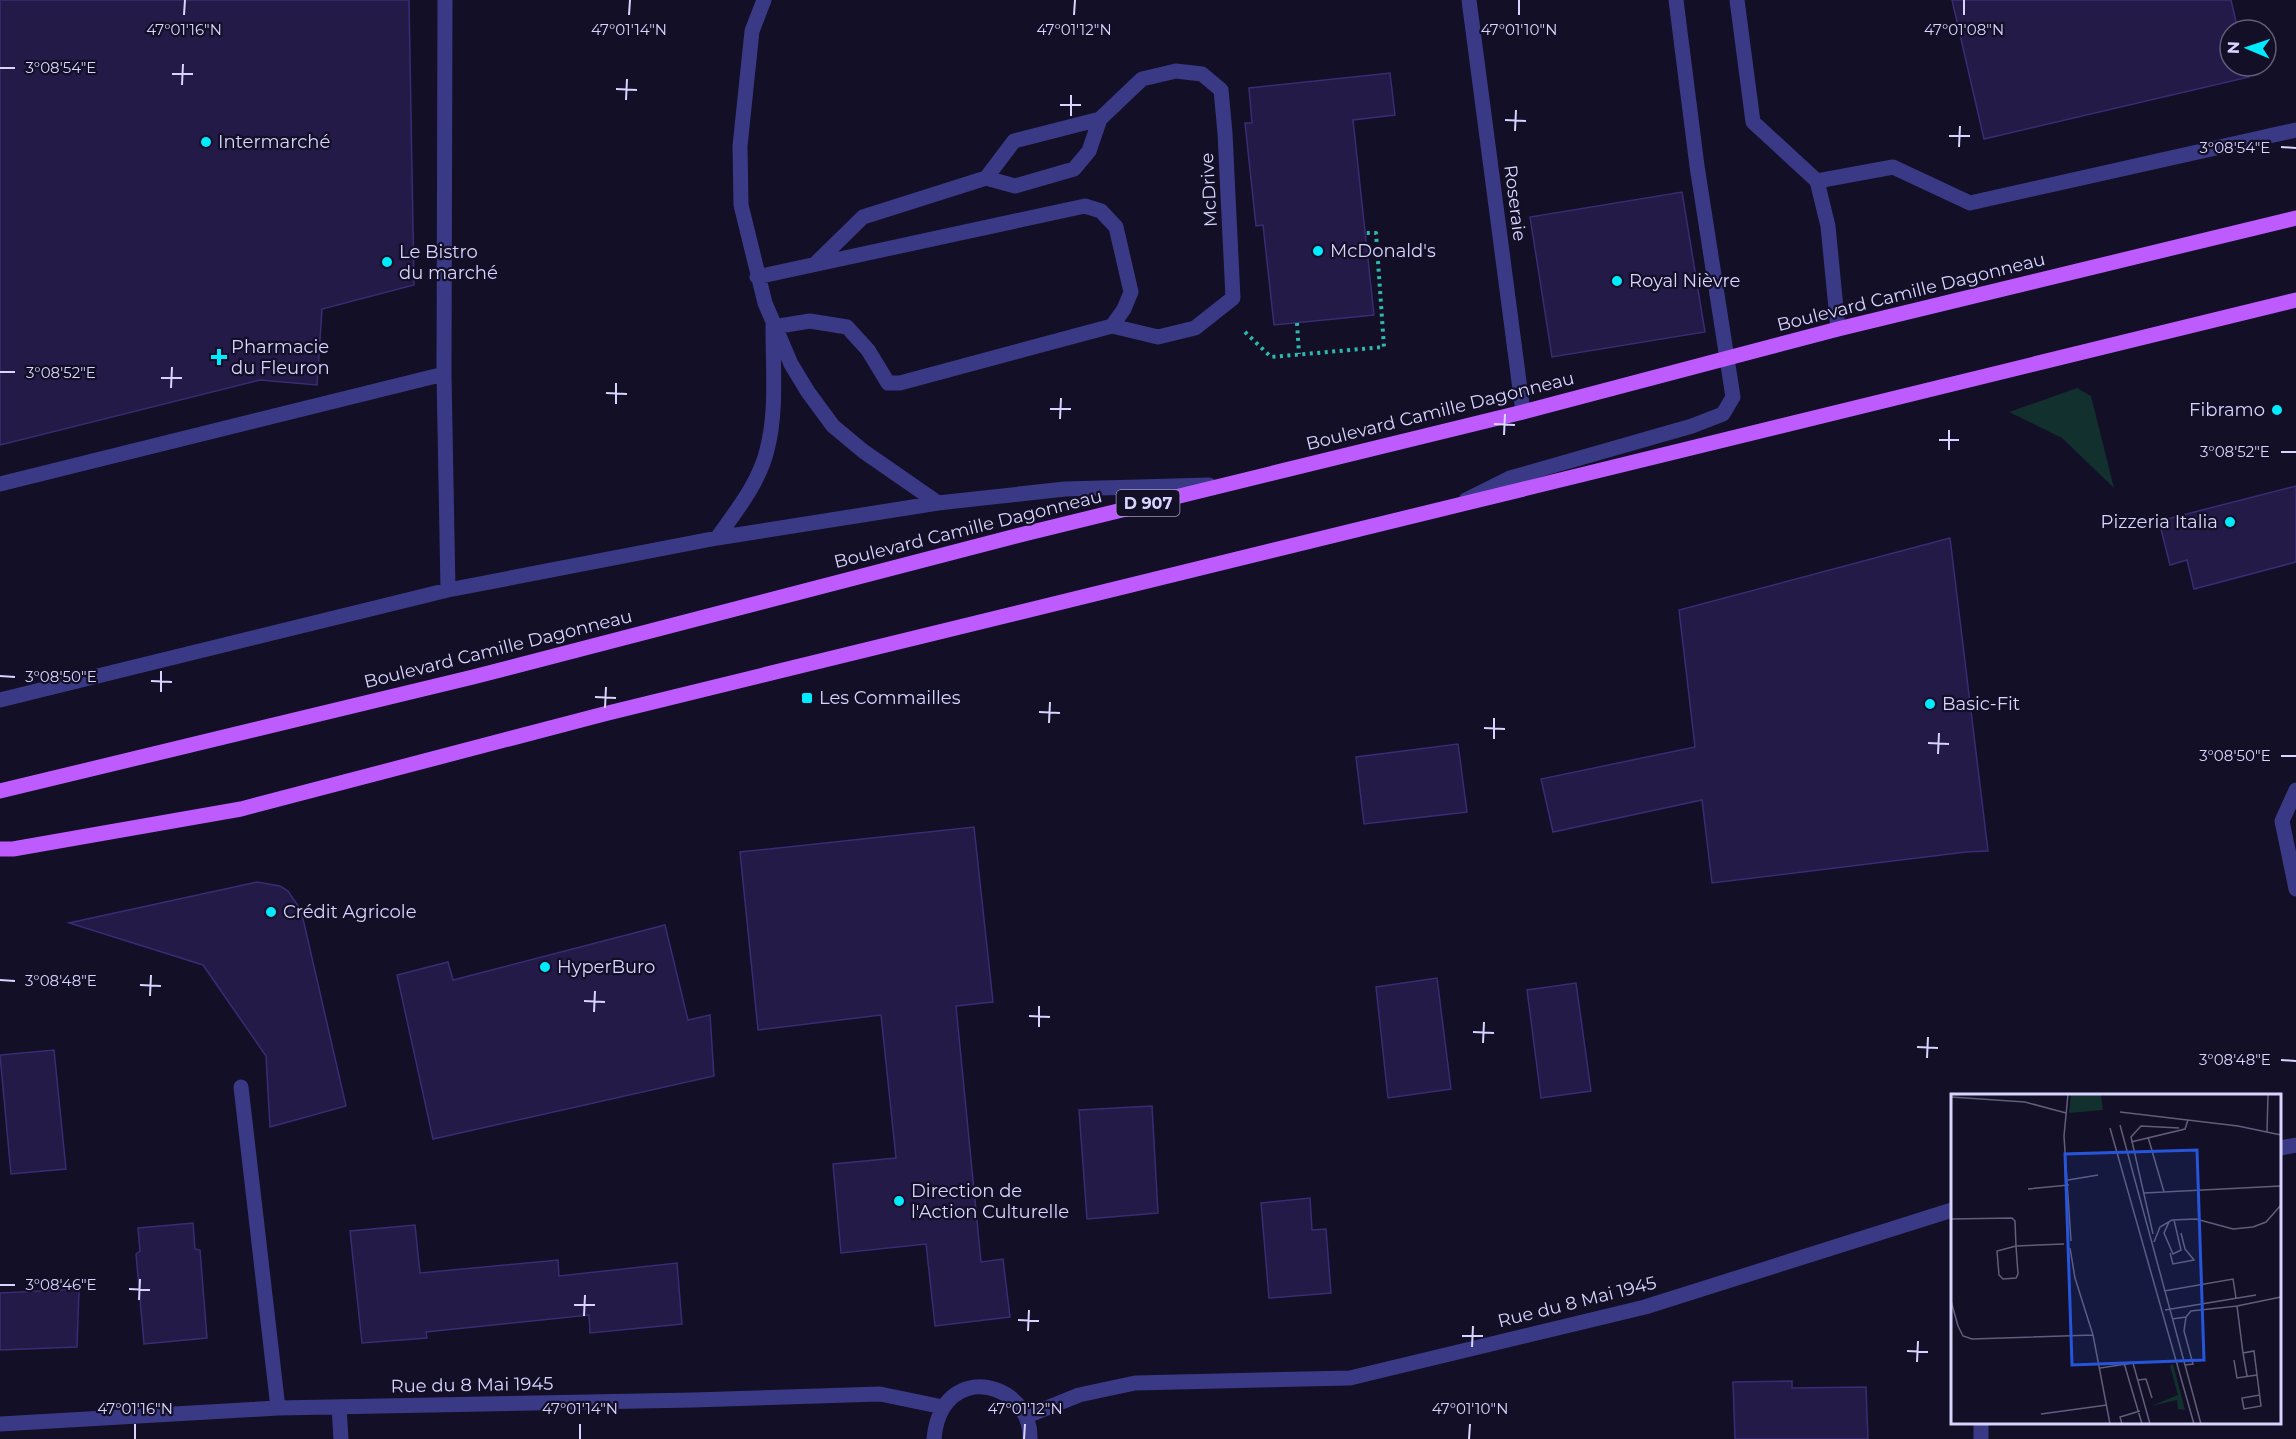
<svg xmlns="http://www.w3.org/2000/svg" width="2296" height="1439" font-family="Montserrat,sans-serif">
  <rect width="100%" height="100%" fill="#120f26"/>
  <path fill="#12302e" d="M 2077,388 L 2091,396 L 2114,488 L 2062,438 L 2009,412 Z"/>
  <path fill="#231a47" stroke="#392c74" stroke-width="1.5" d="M 0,0 L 409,0 L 414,285 L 322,309 L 317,385 L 260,380 L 0,445 Z
    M 1952,0 L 2231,0 L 2238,30 L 2230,30 L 2230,66 L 2246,66 L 2249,77 L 1984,139 Z
    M 1390,73 L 1395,115 L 1353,120 L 1374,315 L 1274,325 L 1263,225 L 1256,226 L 1245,123 L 1252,123 L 1249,88 Z
    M 1682,192 L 1705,332 L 1552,357 L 1530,217 Z
    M 2296,486 L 2296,562 L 2194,589 L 2187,560 L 2170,565 L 2159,521 Z
    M 1950,538 L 1988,851 L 1966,852 L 1712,883 L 1702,800 L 1553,832 L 1541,779 L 1695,747 L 1679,610 Z
    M 1458,744 L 1467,812 L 1364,824 L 1356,757 Z
    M 974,827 L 993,1002 L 956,1006 L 981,1262 L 1003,1259 L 1010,1317 L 935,1326 L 926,1244 L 841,1253 L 833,1164 L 896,1158 L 881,1015 L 758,1030 L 740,852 Z
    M 257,882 L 280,886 L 288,891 L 301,910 L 346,1106 L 270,1127 L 266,1056 L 203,965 L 69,923 Z
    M 665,925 L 688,1020 L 710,1015 L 714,1076 L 433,1139 L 397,975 L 448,962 L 453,980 Z
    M 1437,978 L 1451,1089 L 1388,1098 L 1376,987 Z
    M 1576,983 L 1591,1091 L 1541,1098 L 1527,990 Z
    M 54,1050 L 66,1169 L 11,1174 L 0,1055 Z
    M 1152,1106 L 1158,1213 L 1087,1219 L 1079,1110 Z
    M 1310,1198 L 1312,1230 L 1326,1229 L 1331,1293 L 1269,1298 L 1261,1203 Z
    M 193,1223 L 195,1249 L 200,1250 L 207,1338 L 144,1344 L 136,1254 L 140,1251 L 138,1228 Z
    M 415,1225 L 420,1273 L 558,1260 L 559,1276 L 677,1263 L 682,1324 L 590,1333 L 589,1315 L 426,1332 L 427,1338 L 362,1343 L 350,1231 Z
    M 79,1289 L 77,1347 L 0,1350 L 0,1293 Z
    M 1792,1381 L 1792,1388 L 1866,1387 L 1868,1439 L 1735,1439 L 1733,1382 Z"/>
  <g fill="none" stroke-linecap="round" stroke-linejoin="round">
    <path stroke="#2db9ae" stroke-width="4" stroke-dasharray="3 4.5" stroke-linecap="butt" d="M 1297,323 L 1299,354
      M 1245,332 L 1271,357 L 1384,347 L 1376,233 L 1365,233"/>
    <path stroke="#3a3986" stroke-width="15" d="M 764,0 L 752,31 L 740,146 L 741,205 L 765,303 L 791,364 L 808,392 L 833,426 L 863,451 L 938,503 L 1065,489 L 1209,485
      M 1469,0 L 1523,412
      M 1737,0 L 1753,122 L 1817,181 L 1828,226 L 1838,329
      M 986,178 L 1014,141 L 1100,119
      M 1817,181 L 1893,167 L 1970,203 L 2296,130
      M 815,264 L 863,217 L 986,178 L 1015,186 L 1074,169 L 1089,151 L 1100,119 L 1142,79 L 1176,71 L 1202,74 L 1221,90 L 1225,133 L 1233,298 L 1195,328 L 1158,337 L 1112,326
      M 757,277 L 1085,206 L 1101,211 L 1116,227 L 1131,292 L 1124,309 L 1112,326 L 900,383 L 888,383 L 868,350 L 847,327 L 810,321 L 773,327
      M 444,374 L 448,590
      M 0,484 L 444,374 L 445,0
      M 1466,500 L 1510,478 L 1692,426 L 1723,414 L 1733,397 L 1697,166 L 1676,0
      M 717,538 C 736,511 759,483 767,450 C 777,412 773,369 773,330
      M 0,700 L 448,590 L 717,538 L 938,503
      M 2296,790 L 2282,821 L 2296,889
      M 241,1087 L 278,1408
      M 2280,1148 L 2296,1145
      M 339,1407 L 341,1439
      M 1027,1416 L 1079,1395 L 1135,1383 L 1350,1378 L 1645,1307 L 1952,1210
      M 0,1424 L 278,1408 L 693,1400 L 880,1394 L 943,1407
      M 934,1439 C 935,1428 937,1418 943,1408 C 969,1366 1032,1392 1030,1439
      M 1981,1439 L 1981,1422"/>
    <path stroke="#be5bff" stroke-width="15" d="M 0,791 L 473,677 L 1028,533 L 1523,412 L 1838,329 L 2296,218
      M 0,849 L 13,849 L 241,809 L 604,714 L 2296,300"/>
  </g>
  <path fill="none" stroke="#d8d4ff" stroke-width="2" d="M 184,15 L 185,0M 629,15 L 630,0M 1074,15 L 1075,0M 1519,15 L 1519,0M 1964,15 L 1964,0M 0,68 L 15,68M 172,74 L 193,74M 182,85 L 183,64M 616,89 L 637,90M 626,100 L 627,79M 1060,105 L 1081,105M 1071,116 L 1071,95M 1505,120 L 1526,121M 1515,131 L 1516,110M 1949,136 L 1970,136M 1959,147 L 1960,126M 2281,147 L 2296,148M 0,372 L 15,372M 161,378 L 182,378M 171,388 L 172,367M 606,393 L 627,394M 616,404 L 616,383M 1050,409 L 1071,409M 1060,419 L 1061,398M 1494,424 L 1515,425M 1504,435 L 1505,414M 1939,440 L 1959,440M 1949,450 L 1949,430M 2281,452 L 2296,452M 0,676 L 15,677M 151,681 L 172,682M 161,692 L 161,671M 595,697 L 616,698M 605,708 L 606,687M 1039,712 L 1060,713M 1049,723 L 1050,702M 1484,728 L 1505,729M 1494,739 L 1494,718M 1928,743 L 1949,744M 1938,754 L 1939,733M 2281,756 L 2296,756M 0,980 L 15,981M 140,985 L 161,986M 150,996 L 151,975M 584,1001 L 605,1002M 594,1012 L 595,991M 1029,1016 L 1050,1017M 1039,1027 L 1039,1006M 1473,1032 L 1494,1033M 1483,1043 L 1484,1022M 1917,1047 L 1938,1048M 1927,1058 L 1928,1037M 2281,1060 L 2296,1061M 0,1285 L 15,1285M 129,1289 L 150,1290M 139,1300 L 140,1279M 574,1305 L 595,1305M 584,1316 L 585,1295M 1018,1320 L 1039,1321M 1028,1331 L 1029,1310M 1462,1336 L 1483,1336M 1472,1347 L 1473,1326M 1907,1351 L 1928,1352M 1917,1362 L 1918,1341M 135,1439 L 135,1424M 580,1439 L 580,1424M 1024,1439 L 1025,1424M 1469,1439 L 1470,1424"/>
  <g fill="#00ebff" stroke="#120f26" stroke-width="2">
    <circle cx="206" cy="142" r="6"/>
    <circle cx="1318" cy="251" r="6"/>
    <circle cx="387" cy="262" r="6"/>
    <circle cx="1617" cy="281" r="6"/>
    <path d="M216 348h6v6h6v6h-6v6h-6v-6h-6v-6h6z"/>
    <circle cx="2277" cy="410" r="6"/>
    <circle cx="2230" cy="522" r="6"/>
    <rect x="801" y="692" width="12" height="12" rx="3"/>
    <circle cx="1930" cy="704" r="6"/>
    <circle cx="271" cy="912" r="6"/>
    <circle cx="545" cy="967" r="6"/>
    <circle cx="899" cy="1201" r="6"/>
  </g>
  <g text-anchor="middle" stroke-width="4.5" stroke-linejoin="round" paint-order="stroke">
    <rect fill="#120f26" stroke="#9d99be" stroke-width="1.5" x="1116.5" y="490" width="63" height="26" rx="4.5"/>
    <g font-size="16" font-weight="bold" fill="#d8d4ff">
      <text x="1148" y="509">D 907</text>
    </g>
    <g font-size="18" fill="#d8d4ff" stroke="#120f26" text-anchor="start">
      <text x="218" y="148">Intermarché</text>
      <text x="1330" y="257">McDonald's</text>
      <text x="399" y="258">Le Bistro<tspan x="399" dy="21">du marché</tspan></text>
      <text x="1629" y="287">Royal Nièvre</text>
      <text x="231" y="353">Pharmacie<tspan x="231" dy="21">du Fleuron</tspan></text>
      <text x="2265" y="416" text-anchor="end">Fibramo</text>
      <text x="2218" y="528" text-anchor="end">Pizzeria Italia</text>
      <text x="819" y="704">Les Commailles</text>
      <text x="1942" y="710">Basic-Fit</text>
      <text x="283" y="918">Crédit Agricole</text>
      <text x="557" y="973">HyperBuro</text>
      <text x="911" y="1197">Direction de<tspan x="911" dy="21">l'Action Culturelle</tspan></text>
    </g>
    <g font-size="18" fill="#d8d4ff" stroke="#120f26">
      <text transform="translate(1209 190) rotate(-93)" y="6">McDrive</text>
      <text transform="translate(1515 203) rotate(83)" y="6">Roseraie</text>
      <text transform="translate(1911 292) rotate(-14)" y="6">Boulevard Camille Dagonneau</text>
      <text transform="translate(1440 411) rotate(-14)" y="6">Boulevard Camille Dagonneau</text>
      <text transform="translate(968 529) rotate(-14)" y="6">Boulevard Camille Dagonneau</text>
      <text transform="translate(498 649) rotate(-14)" y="6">Boulevard Camille Dagonneau</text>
      <text transform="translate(1577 1302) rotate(-14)" y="6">Rue du 8 Mai 1945</text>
      <text transform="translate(472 1385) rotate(-1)" y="6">Rue du 8 Mai 1945</text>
    </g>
  </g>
  <g transform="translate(1951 1094)">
    <rect width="330" height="330" fill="#120f26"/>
    <path d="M 120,0 L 150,0 L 152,16 L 118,19 ZM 222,270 L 234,316 L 227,315 L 226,306 L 200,312 L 227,301 L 219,272 Z" fill="#12302e"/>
    <path fill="none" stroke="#615e7d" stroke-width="1.5" d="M 117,0 L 113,42 L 120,147M 0,3 L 74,8 L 115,19M 169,18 L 287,32 L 330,41M 169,31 L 250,330M 159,34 L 243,330M 316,38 L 317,0M 197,43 L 213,98 L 330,92M 180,48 L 234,35 L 237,26M 117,86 L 147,81M 77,95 L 118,91M 193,99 L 213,98M 0,125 L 61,124 L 64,127 L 65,152 L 113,150M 218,128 L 213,139 L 222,160 L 230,156 L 223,126M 202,140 L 180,43 L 190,32 L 228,34M 203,148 L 209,133 L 221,126 L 245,125 L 282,135 L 302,133 L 315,128 L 330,111M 65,152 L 67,180 L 65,184 L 52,185 L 48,181 L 46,157 ZM 119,154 L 124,184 L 142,241 L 159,330M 219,159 L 222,170 L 243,166 L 234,155 L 230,139M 213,197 L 282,185 L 285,204M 0,207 L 7,232 L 12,242 L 21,245 L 142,241M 286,212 L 330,203M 214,216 L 305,201M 221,225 L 235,223 L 240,217 L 286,212 L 292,259 L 303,257 L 306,281 L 310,312 L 293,315 L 291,304 L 309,301M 292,259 L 296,282M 283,266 L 286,284 L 306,281M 173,269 L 191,330M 234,271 L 242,270 L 233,237 L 235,223M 149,274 L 182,269 L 199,330M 187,286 L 195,285 L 201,304M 90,320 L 156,311M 171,330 L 169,323 L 189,317"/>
    <path fill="#2655da" fill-opacity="0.15" stroke="#2655da" stroke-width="3" d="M 246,56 L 253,266 L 121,271 L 114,60 Z"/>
    <rect width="330" height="330" fill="none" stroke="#d8d4ff" stroke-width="3"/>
  </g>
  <g font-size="15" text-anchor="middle" fill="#d8d4ff" stroke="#120f26" stroke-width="4.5" stroke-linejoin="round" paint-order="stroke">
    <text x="184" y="35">47°01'16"N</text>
    <text x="629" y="35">47°01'14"N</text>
    <text x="1074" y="35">47°01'12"N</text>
    <text x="1519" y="35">47°01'10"N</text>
    <text x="1964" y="35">47°01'08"N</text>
    <text x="61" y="73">3°08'54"E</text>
    <text x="2235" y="153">3°08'54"E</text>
    <text x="61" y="378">3°08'52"E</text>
    <text x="2235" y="457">3°08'52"E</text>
    <text x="61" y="682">3°08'50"E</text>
    <text x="2235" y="761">3°08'50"E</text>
    <text x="61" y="986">3°08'48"E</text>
    <text x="2235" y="1065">3°08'48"E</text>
    <text x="61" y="1290">3°08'46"E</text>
    <text x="135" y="1414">47°01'16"N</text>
    <text x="580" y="1414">47°01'14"N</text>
    <text x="1025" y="1414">47°01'12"N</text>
    <text x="1470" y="1414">47°01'10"N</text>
  </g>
  <g transform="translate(2248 48) rotate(272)"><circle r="28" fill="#120f26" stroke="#615e7d" stroke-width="1.5"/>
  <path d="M0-4.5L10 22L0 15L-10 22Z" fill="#00ebff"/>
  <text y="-9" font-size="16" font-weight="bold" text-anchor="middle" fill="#d8d4ff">N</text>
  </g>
</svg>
